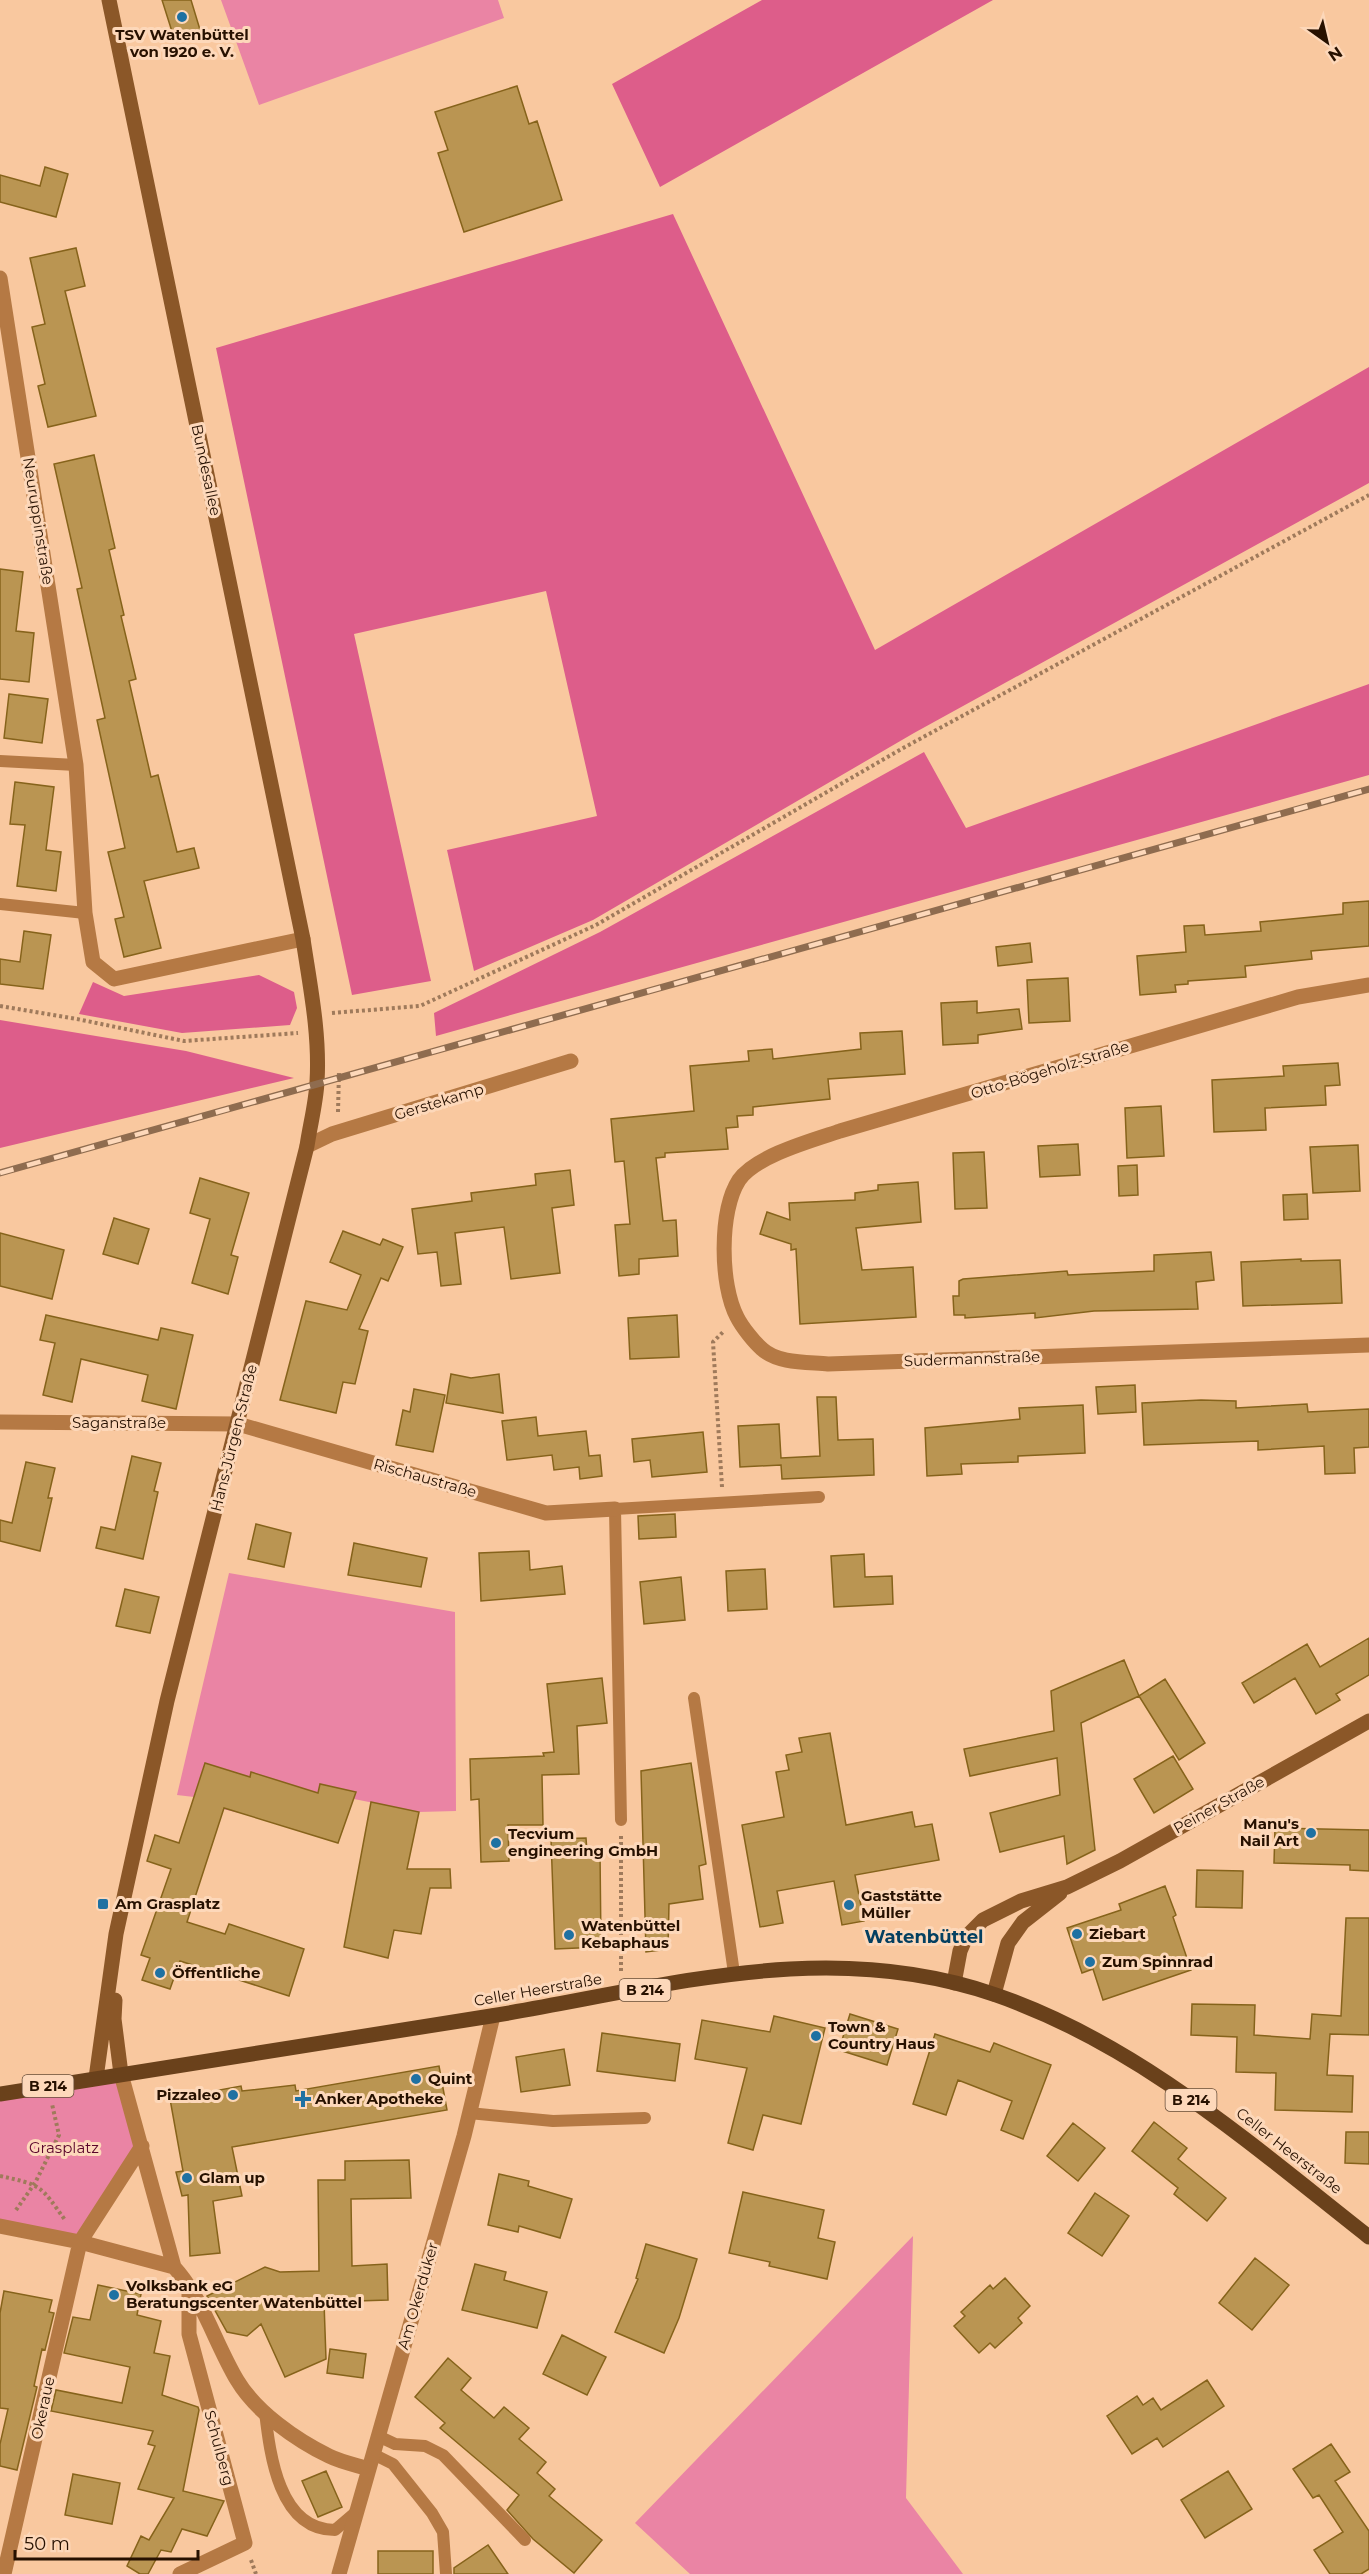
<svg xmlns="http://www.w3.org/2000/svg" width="1369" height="2574" font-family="Montserrat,sans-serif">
  <rect width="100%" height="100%" fill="#f9c89f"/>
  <path fill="#ea84a4" d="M 221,0 L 498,0 L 504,18 L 259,105 Z
    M 229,1573 L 455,1612 L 456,1811 L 419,1812 L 354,1799 L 356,1792 L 320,1784 L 318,1793 L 251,1773 L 239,1813 L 223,1809 L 235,1772 L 205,1763 L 194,1797 L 177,1795 Z
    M 121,2074 L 142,2146 L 80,2242 L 0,2226 L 0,2094 Z
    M 913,2236 L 906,2498 L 963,2574 L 690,2574 L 635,2523 Z"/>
  <path fill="#dd5d8a" d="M 762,0 L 993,0 L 660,187 L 612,84 Z
    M 673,214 L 875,650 L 1369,367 L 1369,483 L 914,733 L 593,920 L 474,971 L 447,850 L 597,816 L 546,591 L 354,634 L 431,981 L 352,995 L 216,348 Z
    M 1369,684 L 1369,775 L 436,1036 L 434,1013 L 600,932 L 924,752 L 966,828 Z
    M 259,975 L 294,992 L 297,1008 L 290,1025 L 182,1033 L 79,1014 L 93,982 L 124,996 Z
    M 0,1020 L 186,1051 L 294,1078 L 0,1148 Z"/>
  <path fill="#ba9552" stroke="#86631b" stroke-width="1.5" d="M 162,0 L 191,0 L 201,33 L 175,41 Z
    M 517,86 L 529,124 L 537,121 L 562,200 L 464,232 L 438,153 L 448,150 L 435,112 Z
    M 45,167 L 68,174 L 56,217 L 0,202 L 0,175 L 40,186 Z
    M 76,248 L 85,286 L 65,291 L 96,416 L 48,427 L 38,386 L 45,384 L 32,327 L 45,324 L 30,258 Z
    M 94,455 L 115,548 L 109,550 L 124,615 L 121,616 L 136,679 L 129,681 L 151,777 L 158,775 L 177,852 L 194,848 L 199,868 L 144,881 L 161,948 L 124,957 L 115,919 L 124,917 L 108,852 L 125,848 L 97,720 L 105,718 L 77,589 L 82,588 L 54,464 Z
    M 0,569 L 23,572 L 16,631 L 34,633 L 29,682 L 0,679 Z
    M 9,694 L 48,699 L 42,743 L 4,738 Z
    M 15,782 L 54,787 L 46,850 L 61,852 L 56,891 L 17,886 L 25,825 L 10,824 Z
    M 1369,901 L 1369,946 L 1311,951 L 1312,959 L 1245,966 L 1246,977 L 1188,981 L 1188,984 L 1175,985 L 1176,992 L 1140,995 L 1137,956 L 1186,952 L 1184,926 L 1204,925 L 1205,935 L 1261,931 L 1260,922 L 1343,914 L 1343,903 Z
    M 24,931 L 51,935 L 43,989 L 0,984 L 0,959 L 20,962 Z
    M 1030,943 L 1032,962 L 998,966 L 996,947 Z
    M 1068,978 L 1070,1021 L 1029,1023 L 1027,980 Z
    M 977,1001 L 977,1013 L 1019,1009 L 1022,1029 L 978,1035 L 978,1043 L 943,1045 L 941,1003 Z
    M 902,1031 L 905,1074 L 828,1079 L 830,1099 L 753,1107 L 753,1115 L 737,1116 L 738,1127 L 726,1128 L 728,1149 L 665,1153 L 665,1157 L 656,1158 L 663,1221 L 676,1220 L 678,1256 L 639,1259 L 639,1274 L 619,1276 L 615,1225 L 630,1224 L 624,1161 L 615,1162 L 611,1119 L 694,1111 L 690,1066 L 749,1061 L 748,1051 L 772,1049 L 773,1059 L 861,1049 L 860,1033 Z
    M 1338,1063 L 1340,1085 L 1325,1086 L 1326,1105 L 1265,1108 L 1266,1130 L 1214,1132 L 1212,1080 L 1284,1076 L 1283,1066 Z
    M 1161,1106 L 1164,1156 L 1127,1158 L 1125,1108 Z
    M 1078,1144 L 1080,1175 L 1040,1177 L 1038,1146 Z
    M 1358,1145 L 1360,1191 L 1313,1193 L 1310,1147 Z
    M 984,1152 L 987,1208 L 955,1209 L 953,1153 Z
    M 1137,1165 L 1138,1195 L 1119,1196 L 1118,1166 Z
    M 570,1170 L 574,1205 L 552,1208 L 560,1273 L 511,1279 L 504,1227 L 455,1233 L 461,1284 L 441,1286 L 437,1252 L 418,1254 L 412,1209 L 472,1201 L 471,1193 L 536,1185 L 535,1174 Z
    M 200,1178 L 249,1193 L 231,1255 L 238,1257 L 228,1294 L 192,1283 L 210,1219 L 190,1213 Z
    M 918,1182 L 921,1222 L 856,1228 L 862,1270 L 913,1267 L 916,1317 L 800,1324 L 796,1249 L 791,1250 L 791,1244 L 760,1234 L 767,1212 L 790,1220 L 789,1203 L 855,1200 L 855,1193 L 878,1190 L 878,1185 Z
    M 1307,1194 L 1308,1219 L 1284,1220 L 1283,1195 Z
    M 114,1218 L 149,1229 L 138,1264 L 103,1254 Z
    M 343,1231 L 380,1245 L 383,1239 L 403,1247 L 388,1281 L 381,1278 L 359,1329 L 368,1331 L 355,1384 L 343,1382 L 336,1413 L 280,1400 L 306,1301 L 347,1310 L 361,1275 L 330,1262 Z
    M 0,1233 L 64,1250 L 52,1299 L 0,1286 Z
    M 1211,1252 L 1214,1280 L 1196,1282 L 1198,1309 L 1094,1311 L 1035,1318 L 1035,1313 L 965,1318 L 965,1315 L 954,1315 L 953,1296 L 959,1296 L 959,1281 L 963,1279 L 1067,1271 L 1068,1275 L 1154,1271 L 1154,1255 Z
    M 1301,1259 L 1301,1261 L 1340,1260 L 1342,1303 L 1243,1306 L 1241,1262 Z
    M 46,1315 L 158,1340 L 161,1328 L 193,1335 L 176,1409 L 142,1401 L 148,1375 L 81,1359 L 72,1402 L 43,1395 L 55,1343 L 40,1340 Z
    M 677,1315 L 679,1357 L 630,1359 L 628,1318 Z
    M 451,1374 L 471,1378 L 499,1374 L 503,1413 L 446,1403 Z
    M 1135,1385 L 1136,1412 L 1098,1414 L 1096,1387 Z
    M 414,1389 L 445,1395 L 433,1452 L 396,1445 L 403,1410 L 410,1412 Z
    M 817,1397 L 836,1397 L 838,1440 L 873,1439 L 874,1475 L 782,1479 L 781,1465 L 740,1467 L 738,1426 L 779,1424 L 781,1458 L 820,1456 Z
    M 1201,1400 L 1236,1401 L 1236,1408 L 1307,1404 L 1308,1412 L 1369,1409 L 1369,1447 L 1354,1448 L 1355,1473 L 1325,1474 L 1324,1446 L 1258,1450 L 1258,1441 L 1144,1445 L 1142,1403 Z
    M 1083,1405 L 1085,1453 L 1018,1456 L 1018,1462 L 961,1464 L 962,1474 L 927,1476 L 925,1428 L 1020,1419 L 1019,1408 Z
    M 536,1417 L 538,1436 L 586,1431 L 589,1456 L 600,1455 L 602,1476 L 580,1479 L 579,1467 L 554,1470 L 552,1455 L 507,1460 L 502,1421 Z
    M 703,1432 L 707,1472 L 652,1477 L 650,1460 L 634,1462 L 632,1439 Z
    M 132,1456 L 161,1463 L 154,1491 L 158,1492 L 143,1559 L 96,1548 L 101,1527 L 115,1530 Z
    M 26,1462 L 55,1468 L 48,1498 L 52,1498 L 40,1551 L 0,1541 L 0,1520 L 12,1523 Z
    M 675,1514 L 676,1537 L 639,1539 L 638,1516 Z
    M 256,1524 L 291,1533 L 284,1567 L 248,1559 Z
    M 354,1543 L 427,1558 L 421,1587 L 348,1575 Z
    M 529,1551 L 530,1570 L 562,1566 L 565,1594 L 481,1601 L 479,1553 Z
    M 864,1554 L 865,1577 L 892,1576 L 893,1604 L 834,1607 L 831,1556 Z
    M 765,1569 L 767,1609 L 728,1611 L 726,1571 Z
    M 681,1577 L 685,1620 L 644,1624 L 640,1582 Z
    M 125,1589 L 159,1597 L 150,1633 L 116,1626 Z
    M 1369,1638 L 1369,1675 L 1336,1694 L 1340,1700 L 1316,1714 L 1295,1678 L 1254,1703 L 1242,1683 L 1307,1644 L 1320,1667 Z
    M 1124,1660 L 1139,1696 L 1165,1679 L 1205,1743 L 1179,1760 L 1139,1696 L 1081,1723 L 1095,1850 L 1067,1864 L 1064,1836 L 1000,1852 L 990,1813 L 1060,1795 L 1057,1758 L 970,1776 L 964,1749 L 1054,1731 L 1051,1691 Z
    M 602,1678 L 607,1723 L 577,1726 L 579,1774 L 542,1775 L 543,1825 L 508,1825 L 509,1861 L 481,1862 L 479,1799 L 471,1800 L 470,1759 L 544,1756 L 543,1753 L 554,1752 L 547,1684 Z
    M 830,1733 L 846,1825 L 912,1812 L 915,1827 L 932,1824 L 939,1860 L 855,1875 L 864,1921 L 842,1925 L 834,1881 L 777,1891 L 783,1923 L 760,1927 L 742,1825 L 784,1817 L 776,1772 L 789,1770 L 786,1755 L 802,1752 L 799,1738 Z
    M 1173,1756 L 1193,1789 L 1154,1813 L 1134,1779 Z
    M 205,1763 L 250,1777 L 251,1772 L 318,1793 L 320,1784 L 356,1792 L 338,1843 L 224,1808 L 187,1922 L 225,1934 L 229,1924 L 304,1949 L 289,1996 L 180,1961 L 170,1989 L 142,1980 L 150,1958 L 141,1955 L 171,1869 L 147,1861 L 155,1835 L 179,1843 Z
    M 691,1763 L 706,1864 L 699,1866 L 703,1899 L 669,1904 L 668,1949 L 646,1952 L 641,1771 Z
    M 371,1802 L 419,1812 L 407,1869 L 450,1869 L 451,1888 L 430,1888 L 421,1934 L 394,1930 L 388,1958 L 344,1947 Z
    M 1275,1828 L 1369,1830 L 1369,1871 L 1350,1870 L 1350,1865 L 1274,1863 Z
    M 586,1838 L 587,1852 L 600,1852 L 601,1947 L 555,1949 L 551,1839 Z
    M 1197,1870 L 1243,1871 L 1242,1908 L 1196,1907 Z
    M 1165,1886 L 1176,1915 L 1173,1917 L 1191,1970 L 1103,2000 L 1093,1969 L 1082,1973 L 1067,1928 L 1121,1910 L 1119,1904 Z
    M 1346,1918 L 1369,1918 L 1369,2035 L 1330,2034 L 1327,2075 L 1353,2076 L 1352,2112 L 1275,2110 L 1276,2073 L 1236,2072 L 1237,2037 L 1191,2035 L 1192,2004 L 1255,2005 L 1254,2035 L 1310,2039 L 1312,2014 L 1341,2016 Z
    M 850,2014 L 898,2029 L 887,2065 L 839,2050 Z
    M 774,2016 L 825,2028 L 801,2124 L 763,2115 L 753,2150 L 728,2143 L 747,2068 L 695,2059 L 702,2020 L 770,2032 Z
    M 602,2033 L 680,2044 L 675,2081 L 597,2071 Z
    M 935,2034 L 990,2052 L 994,2043 L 1051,2065 L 1023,2139 L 1001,2130 L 1012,2101 L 958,2080 L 946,2115 L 913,2104 Z
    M 564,2049 L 570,2085 L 521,2092 L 516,2057 Z
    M 439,2066 L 447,2110 L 232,2147 L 242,2196 L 213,2201 L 220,2253 L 190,2256 L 188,2195 L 182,2196 L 176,2172 L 183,2171 L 170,2099 L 241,2086 L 242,2091 L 295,2085 L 296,2091 Z
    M 1154,2122 L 1187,2148 L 1178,2159 L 1226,2198 L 1207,2221 L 1174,2194 L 1178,2188 L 1132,2151 Z
    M 1073,2123 L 1105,2148 L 1078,2181 L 1047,2156 Z
    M 1346,2132 L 1369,2132 L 1369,2164 L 1345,2163 Z
    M 409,2160 L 411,2198 L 351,2199 L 352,2266 L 387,2264 L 388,2300 L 324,2302 L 326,2359 L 285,2377 L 261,2324 L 247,2336 L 227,2332 L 207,2296 L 265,2267 L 280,2272 L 319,2271 L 318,2180 L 345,2180 L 345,2161 Z
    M 499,2174 L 529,2181 L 528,2186 L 572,2199 L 560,2238 L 519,2226 L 518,2232 L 488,2225 Z
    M 743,2192 L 824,2210 L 818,2238 L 835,2242 L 827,2279 L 769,2266 L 770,2262 L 729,2253 Z
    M 1095,2193 L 1129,2216 L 1102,2256 L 1068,2233 Z
    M 646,2244 L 697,2259 L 679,2318 L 664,2353 L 615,2332 L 638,2279 L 636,2278 Z
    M 1255,2258 L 1289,2285 L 1252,2330 L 1219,2303 Z
    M 475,2264 L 506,2272 L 504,2280 L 547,2292 L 537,2328 L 462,2310 Z
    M 1005,2278 L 1030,2306 L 1018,2318 L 1022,2323 L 995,2348 L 990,2343 L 979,2353 L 954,2326 L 965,2316 L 961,2312 L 990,2285 L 993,2289 Z
    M 98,2285 L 141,2294 L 137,2315 L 161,2321 L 154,2353 L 170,2356 L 162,2395 L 198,2407 L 199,2410 L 183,2491 L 224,2501 L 207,2536 L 182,2529 L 171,2552 L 161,2550 L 148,2574 L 140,2574 L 127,2566 L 141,2536 L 149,2540 L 174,2498 L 138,2489 L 155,2446 L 148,2444 L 153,2431 L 51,2411 L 56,2390 L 122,2403 L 130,2367 L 64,2353 L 73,2317 L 90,2320 Z
    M 4,2291 L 52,2300 L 49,2312 L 54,2313 L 45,2350 L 42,2349 L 34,2386 L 37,2387 L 17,2470 L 0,2466 L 0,2444 L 8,2409 L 0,2408 L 0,2313 Z
    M 562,2335 L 606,2357 L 587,2395 L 543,2374 Z
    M 330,2349 L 366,2354 L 363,2378 L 327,2373 Z
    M 448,2358 L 471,2378 L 461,2390 L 494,2418 L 504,2407 L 529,2428 L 519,2439 L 546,2462 L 537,2473 L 555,2489 L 549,2496 L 602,2540 L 574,2573 L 533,2539 L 507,2510 L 519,2495 L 440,2428 L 445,2423 L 415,2397 Z
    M 1207,2380 L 1224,2406 L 1163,2447 L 1157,2438 L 1132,2454 L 1107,2416 L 1137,2396 L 1143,2405 L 1153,2398 L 1161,2410 Z
    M 1331,2444 L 1350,2472 L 1335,2481 L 1369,2531 L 1369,2569 L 1361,2574 L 1330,2574 L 1314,2550 L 1343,2532 L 1319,2495 L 1313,2498 L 1293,2469 Z
    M 326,2471 L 342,2507 L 318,2517 L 302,2481 Z
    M 1228,2471 L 1252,2509 L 1205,2538 L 1181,2500 Z
    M 73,2474 L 120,2483 L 112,2524 L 65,2515 Z
    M 488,2545 L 508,2574 L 454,2574 L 454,2568 Z
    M 378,2551 L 433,2551 L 433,2574 L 378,2574 Z"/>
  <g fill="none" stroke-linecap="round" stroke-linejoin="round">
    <path stroke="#9f7a5b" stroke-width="4" stroke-dasharray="3 3" stroke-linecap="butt" d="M 0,1006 L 77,1019 L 184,1041 L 298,1033
      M 332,1013 L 420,1006 L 596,925 L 905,747 L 1369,495
      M 338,1112 L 339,1071
      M 722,1487 L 713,1342 L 724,1331
      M 621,1836 L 621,1972
      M 0,2176 C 42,2185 40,2185 65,2220
      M 16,2210 L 35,2183 L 59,2135 L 52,2104
      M 251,2560 L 256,2574"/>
    <path stroke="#b57944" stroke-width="12" d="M 0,761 L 76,765
      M 0,904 L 85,913
      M 694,1698 L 734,1973
      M 621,1820 L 615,1509 L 819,1497
      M 469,2113 L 553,2121 L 645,2118
      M 265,2412 C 270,2455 279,2530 335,2530 L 356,2512
      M 378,2436 L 395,2444 L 425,2446 L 443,2455 L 525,2540
      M 373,2454 L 393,2464 L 432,2513 L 443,2532 L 446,2574"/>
    <path stroke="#b57944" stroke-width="15" d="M 0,278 L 76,765 L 85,913 L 93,962 L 114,979 L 303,939
      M 1369,985 L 1298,997 L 840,1131 C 813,1140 755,1156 739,1180 C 719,1211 720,1285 737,1317 C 742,1327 754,1342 762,1349 C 778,1364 809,1362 828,1364 L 1369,1345
      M 307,1146 L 332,1134 L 571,1061
      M 0,1422 L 238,1424 L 546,1513 L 615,1509
      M 121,2074 L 174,2267 C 203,2299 215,2343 237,2380 C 256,2412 296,2440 329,2456 C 341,2462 356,2465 369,2469
      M 0,2226 L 80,2242 L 174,2267
      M 4,2574 L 80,2242 L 142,2146
      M 180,2574 L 245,2543 L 189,2334 L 189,2286
      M 339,2574 L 464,2136 L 493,2016"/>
    <path stroke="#8b5728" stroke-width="15" d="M 954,1983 L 960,1951 L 966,1937 L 983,1920 L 1021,1901 L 1067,1887 L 1120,1861 L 1369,1721
      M 994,1994 L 1008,1943 L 1023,1922 L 1060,1893
      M 115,2000 L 114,2019 L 121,2074
      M 96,2078 L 116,1934 L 167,1701 L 307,1146 C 310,1125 316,1103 317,1082 C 320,1034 310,986 303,939 L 109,0"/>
    <path stroke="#6a411b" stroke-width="15" d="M 0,2094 C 164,2068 328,2043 491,2016 C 662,1988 826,1936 996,1995 C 1138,2044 1253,2146 1369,2237"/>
    <defs>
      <path id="rail" d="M 0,1173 L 1369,789"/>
    </defs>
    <use href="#rail" stroke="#8f6c4f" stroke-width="7"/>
    <use href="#rail" stroke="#fdd8ba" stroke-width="4.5" stroke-dasharray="14" stroke-linecap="butt"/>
  </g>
  <g fill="#1f71a2" stroke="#fdd8ba" stroke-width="2">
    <circle cx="182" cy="17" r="6"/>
    <circle cx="1311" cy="1833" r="6"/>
    <circle cx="496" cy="1843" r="6"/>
    <rect x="97" y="1898" width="12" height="12" rx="3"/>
    <circle cx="849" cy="1905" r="6"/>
    <circle cx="1077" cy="1934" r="6"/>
    <circle cx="569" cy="1935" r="6"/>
    <circle cx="1090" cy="1962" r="6"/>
    <circle cx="160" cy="1973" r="6"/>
    <circle cx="816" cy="2036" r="6"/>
    <circle cx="416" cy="2079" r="6"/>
    <circle cx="233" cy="2095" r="6"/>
    <path d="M300 2090h6v6h6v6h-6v6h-6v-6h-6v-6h6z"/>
    <circle cx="187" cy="2178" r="6"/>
    <circle cx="114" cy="2295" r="6"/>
  </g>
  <g text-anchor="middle" stroke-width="6" stroke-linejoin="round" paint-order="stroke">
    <g fill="#fdd8ba" stroke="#674d38" stroke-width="1.5">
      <rect x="619.5" y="1979" width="51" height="22" rx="4.5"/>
      <rect x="22.5" y="2075" width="51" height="22" rx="4.5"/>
      <rect x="1165.5" y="2089" width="51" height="22" rx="4.5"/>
    </g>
    <g font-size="14" font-weight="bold" fill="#271100">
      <text x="645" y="1995">B 214</text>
      <text x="48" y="2091">B 214</text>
      <text x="1191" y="2105">B 214</text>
    </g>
    <g font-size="15" font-weight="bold" fill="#271100" stroke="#fdd8ba" text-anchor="start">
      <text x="182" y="40" text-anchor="middle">TSV Watenbüttel<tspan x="182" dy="17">von 1920 e. V.</tspan></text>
      <text x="1299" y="1829" text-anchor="end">Manu's<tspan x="1299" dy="17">Nail Art</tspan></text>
      <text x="508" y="1839">Tecvium<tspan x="508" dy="17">engineering GmbH</tspan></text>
      <text x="861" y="1901">Gaststätte<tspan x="861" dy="17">Müller</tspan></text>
      <text x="115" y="1909">Am Grasplatz</text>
      <text x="581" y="1931">Watenbüttel<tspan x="581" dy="17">Kebaphaus</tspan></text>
      <text x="1089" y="1939">Ziebart</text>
      <text x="1102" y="1967">Zum Spinnrad</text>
      <text x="172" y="1978">Öffentliche</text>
      <text x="828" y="2032">Town &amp;<tspan x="828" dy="17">Country Haus</tspan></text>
      <text x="428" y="2084">Quint</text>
      <text x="221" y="2100" text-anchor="end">Pizzaleo</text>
      <text x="315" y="2104">Anker Apotheke</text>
      <text x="199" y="2183">Glam up</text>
      <text x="126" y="2291">Volksbank eG<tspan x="126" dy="17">Beratungscenter Watenbüttel</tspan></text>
    </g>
    <g font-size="15" fill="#271100" stroke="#fdd8ba">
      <text transform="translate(206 470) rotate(78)" y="5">Bundesallee</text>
      <text transform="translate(38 521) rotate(81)" y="5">Neuruppinstraße</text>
      <text transform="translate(1050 1070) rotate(-17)" y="5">Otto-Bögeholz-Straße</text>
      <text transform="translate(439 1102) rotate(-17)" y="5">Gerstekamp</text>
      <text transform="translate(972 1359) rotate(-2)" y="5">Sudermannstraße</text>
      <text x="119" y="1428">Saganstraße</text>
      <text transform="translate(234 1438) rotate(-76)" y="5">Hans-Jürgen-Straße</text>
      <text transform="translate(425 1478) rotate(16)" y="5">Rischaustraße</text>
      <text transform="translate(1219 1805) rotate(-29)" y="5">Peiner Straße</text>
      <text transform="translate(538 1990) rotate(-10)" y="5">Celler Heerstraße</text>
      <text transform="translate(1289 2151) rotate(38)" y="5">Celler Heerstraße</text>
      <text transform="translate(418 2296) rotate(-74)" y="5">Am Okerdüker</text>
      <text transform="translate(43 2408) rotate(-78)" y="5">Okeraue</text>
      <text transform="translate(219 2448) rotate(75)" y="5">Schulberg</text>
    </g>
    <g font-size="15" fill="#59042b" stroke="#fdd8ba">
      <text x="64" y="2153">Grasplatz</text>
    </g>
    <g font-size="18" font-weight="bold" fill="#044061" stroke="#fdd8ba">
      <text x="924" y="1943">Watenbüttel</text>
    </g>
  </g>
  <g transform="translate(1327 42) rotate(146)" stroke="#fdd8ba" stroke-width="4.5" paint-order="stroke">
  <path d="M0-4.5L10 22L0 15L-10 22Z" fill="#271100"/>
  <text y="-9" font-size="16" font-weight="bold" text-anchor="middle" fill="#271100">N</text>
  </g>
  <path d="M15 2550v9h183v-9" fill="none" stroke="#271100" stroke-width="3"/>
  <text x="24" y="2550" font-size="18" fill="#271100" stroke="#fdd8ba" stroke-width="4.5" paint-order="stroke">50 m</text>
</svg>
